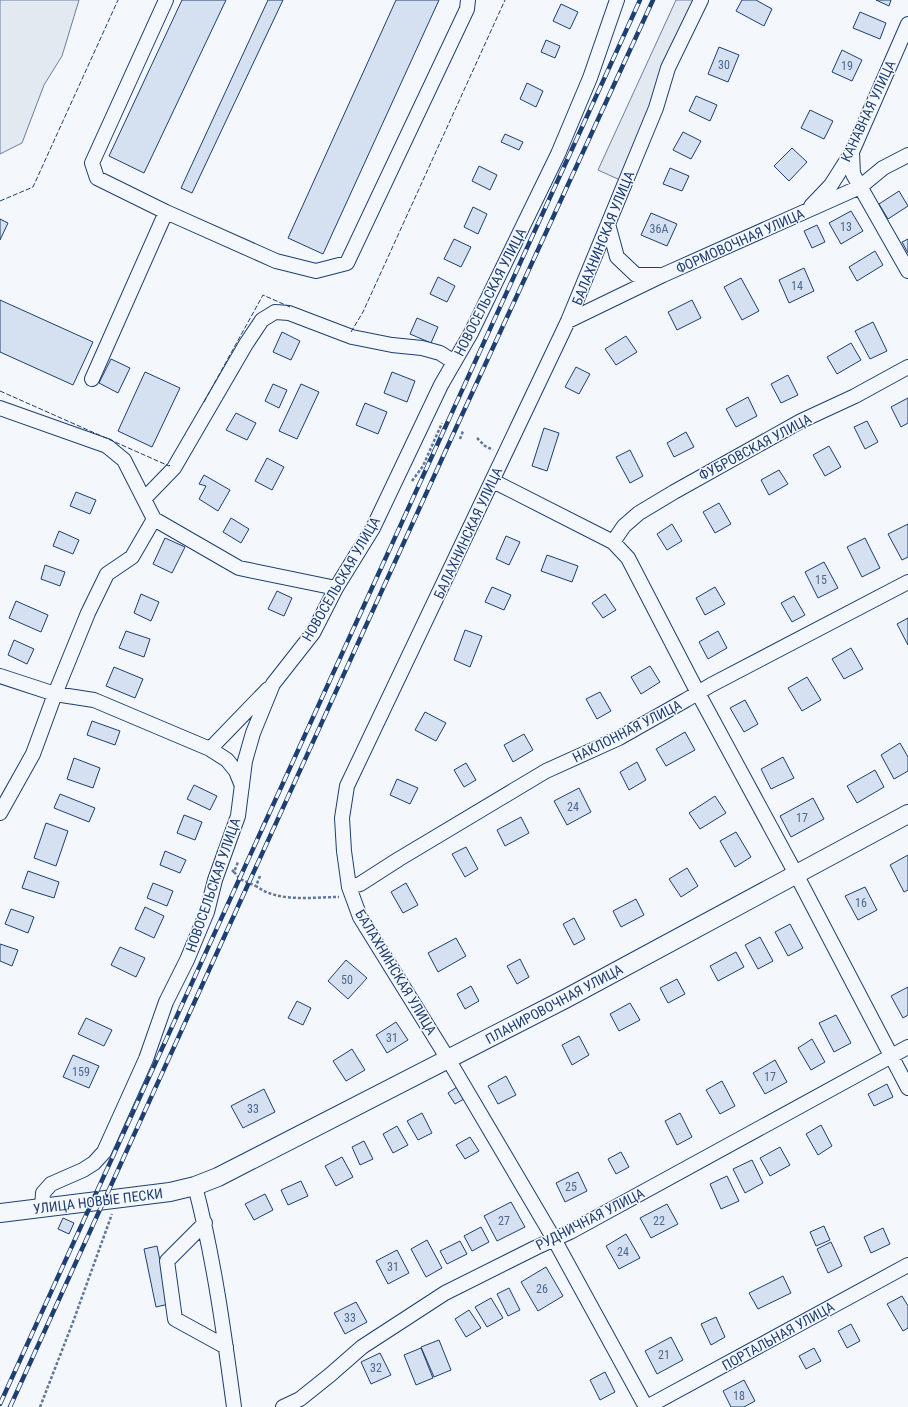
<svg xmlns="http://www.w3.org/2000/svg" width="908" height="1407" font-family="'Roboto Condensed',sans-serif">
  <rect width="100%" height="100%" fill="#f4f7fb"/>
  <path fill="#e3e9f0" stroke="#687fa3" d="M 0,0 L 79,0 L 62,56 L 44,85 L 22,143 L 0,154 Z
    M 676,0 L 696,0 L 620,180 L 598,170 Z"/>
  <path fill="#d5e0f0" stroke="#1d3f73" d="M 182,0 L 226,0 L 144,173 L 109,156 Z
    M 268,0 L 283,0 L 192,193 L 181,188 Z
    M 396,0 L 439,0 L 323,254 L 288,238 Z
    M 742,0 L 756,0 L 772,9 L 764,26 L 736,11 Z
    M 876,0 L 891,0 L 889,6 Z
    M 561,4 L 578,12 L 570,29 L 553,21 Z
    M 860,12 L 886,23 L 880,39 L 853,28 Z
    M 546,40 L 560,46 L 555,58 L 541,52 Z
    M 719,47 L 739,55 L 728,82 L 708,74 Z
    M 842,50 L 862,60 L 852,81 L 832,72 Z
    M 527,83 L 543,91 L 536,107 L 520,99 Z
    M 696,96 L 717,105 L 710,121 L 689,111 Z
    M 810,110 L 833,121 L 824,139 L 801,128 Z
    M 683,132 L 701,141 L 691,159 L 673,150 Z
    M 505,134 L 523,142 L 519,150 L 501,142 Z
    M 792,148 L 807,162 L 789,181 L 774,166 Z
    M 479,166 L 497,175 L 490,190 L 472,181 Z
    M 670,168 L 689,176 L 682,191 L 663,184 Z
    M 899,191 L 908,206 L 888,219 L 879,204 Z
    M 473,207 L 487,214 L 478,234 L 464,227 Z
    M 851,211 L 863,231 L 841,244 L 829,223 Z
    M 651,213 L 677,224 L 667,246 L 641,235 Z
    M 0,219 L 8,223 L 0,240 Z
    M 817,225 L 825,242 L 812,248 L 804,231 Z
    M 454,239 L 471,247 L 461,267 L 444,259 Z
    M 908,239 L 908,253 L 902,242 Z
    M 875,251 L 883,265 L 857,281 L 849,267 Z
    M 804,268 L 814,291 L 789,303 L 779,280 Z
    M 438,277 L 455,286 L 447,302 L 430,294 Z
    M 741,278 L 759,311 L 742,320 L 724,287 Z
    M 0,300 L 93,342 L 73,385 L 0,352 Z
    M 692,300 L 701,318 L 677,330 L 668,312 Z
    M 417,318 L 438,327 L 431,343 L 410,334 Z
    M 873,322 L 887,351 L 870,359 L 855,331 Z
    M 282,332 L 300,341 L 291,360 L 273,352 Z
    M 626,336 L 637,352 L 616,365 L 605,349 Z
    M 851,343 L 861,360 L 837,374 L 827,357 Z
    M 111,359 L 130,368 L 118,393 L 99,383 Z
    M 576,367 L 590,374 L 579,394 L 565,387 Z
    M 145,372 L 180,388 L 152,447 L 118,431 Z
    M 392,372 L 415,381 L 407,402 L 384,393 Z
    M 788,375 L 798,395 L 781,403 L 771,384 Z
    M 273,384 L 287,390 L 279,408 L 265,401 Z
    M 301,384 L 319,392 L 297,439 L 279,431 Z
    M 748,397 L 757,416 L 736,427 L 726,409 Z
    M 908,398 L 908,423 L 901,427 L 891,407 Z
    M 365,403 L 387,412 L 378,434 L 356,425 Z
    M 236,413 L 256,423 L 247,440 L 226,430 Z
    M 867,421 L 878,442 L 865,449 L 854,427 Z
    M 544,428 L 559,433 L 547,471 L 532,466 Z
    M 686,432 L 694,447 L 674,457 L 667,443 Z
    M 829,446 L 841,467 L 825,476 L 813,455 Z
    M 630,450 L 643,476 L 630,483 L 616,457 Z
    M 267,458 L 284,467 L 272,490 L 255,481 Z
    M 779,470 L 788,484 L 769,495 L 761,480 Z
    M 204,475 L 230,490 L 218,511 L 199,499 L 206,486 L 199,484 Z
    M 76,492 L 96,500 L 90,514 L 70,506 Z
    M 719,503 L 731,524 L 715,533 L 703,512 Z
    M 231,518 L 249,529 L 241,543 L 223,532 Z
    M 672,524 L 682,541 L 667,550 L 657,534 Z
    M 908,524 L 908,557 L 902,560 L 888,534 Z
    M 59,531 L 79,540 L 73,554 L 53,546 Z
    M 506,536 L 520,542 L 509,565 L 496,559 Z
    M 165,538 L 185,547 L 172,573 L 153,564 Z
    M 865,538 L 880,568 L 862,577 L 847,547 Z
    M 547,555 L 578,566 L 572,582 L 541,571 Z
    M 824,562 L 838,588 L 818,598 L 805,572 Z
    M 45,565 L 65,572 L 60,586 L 41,579 Z
    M 492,587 L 511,595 L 504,610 L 485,602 Z
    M 715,587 L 725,604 L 705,615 L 696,598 Z
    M 277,591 L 292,598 L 284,616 L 268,609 Z
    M 141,594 L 159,602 L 151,621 L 134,613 Z
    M 605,594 L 616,610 L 603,618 L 592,603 Z
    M 794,596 L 805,615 L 792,622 L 781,603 Z
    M 16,601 L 48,615 L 41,632 L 9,618 Z
    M 908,618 L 908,645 L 897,624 Z
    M 465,630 L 482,636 L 470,667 L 454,660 Z
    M 126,631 L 150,639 L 144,657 L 119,648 Z
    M 718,631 L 727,648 L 708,659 L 699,642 Z
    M 14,640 L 34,649 L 27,664 L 8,655 Z
    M 851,648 L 863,669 L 844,679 L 832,659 Z
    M 650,666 L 660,682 L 641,694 L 631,677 Z
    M 114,667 L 143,679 L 135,698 L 106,686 Z
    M 807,677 L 821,700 L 802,711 L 788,688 Z
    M 600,692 L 611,711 L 597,719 L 586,699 Z
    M 745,700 L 758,724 L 744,732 L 730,708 Z
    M 425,712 L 446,723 L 436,741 L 415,730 Z
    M 92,721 L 120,731 L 115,745 L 87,735 Z
    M 685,732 L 695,750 L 666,766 L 656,749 Z
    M 524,734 L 533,750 L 513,762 L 504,745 Z
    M 900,743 L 908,757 L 908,771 L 894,779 L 881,755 Z
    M 783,757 L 794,778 L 771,789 L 761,769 Z
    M 74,758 L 100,768 L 93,788 L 67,779 Z
    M 637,762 L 646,780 L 629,790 L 620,772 Z
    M 466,763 L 476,780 L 464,787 L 454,770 Z
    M 875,770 L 884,787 L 857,803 L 847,786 Z
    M 397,779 L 418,788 L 410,804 L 390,795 Z
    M 194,785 L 217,796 L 210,810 L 187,799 Z
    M 579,788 L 591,812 L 567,825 L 554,801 Z
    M 60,794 L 95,808 L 89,822 L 54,808 Z
    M 715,796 L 726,813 L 700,829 L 689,813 Z
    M 813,798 L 824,819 L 791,837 L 780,816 Z
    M 184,815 L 202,822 L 195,840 L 177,833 Z
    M 521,817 L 529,833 L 505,846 L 497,830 Z
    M 46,823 L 68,831 L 56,866 L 34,858 Z
    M 736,832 L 751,857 L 735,867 L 720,841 Z
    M 466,847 L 478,869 L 465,877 L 452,854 Z
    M 165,851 L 186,860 L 180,873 L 160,865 Z
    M 908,855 L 908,890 L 904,892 L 890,865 Z
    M 687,868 L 698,886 L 681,897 L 669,879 Z
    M 28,871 L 59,882 L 54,898 L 22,888 Z
    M 153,883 L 173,891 L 167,906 L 147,898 Z
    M 406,883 L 418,905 L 403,913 L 391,892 Z
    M 865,887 L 877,910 L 858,920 L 845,896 Z
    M 636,899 L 644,915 L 621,927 L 613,911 Z
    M 145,907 L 164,916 L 154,938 L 135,929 Z
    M 11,909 L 34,917 L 28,933 L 5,924 Z
    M 574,918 L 585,939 L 574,945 L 563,924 Z
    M 790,924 L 803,948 L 788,956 L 775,932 Z
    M 760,937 L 773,961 L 758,969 L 745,945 Z
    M 456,938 L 466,956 L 438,972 L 428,953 Z
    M 0,944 L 18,950 L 12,966 L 0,961 Z
    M 120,947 L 145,958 L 136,977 L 111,965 Z
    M 736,952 L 744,967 L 718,981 L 710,966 Z
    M 520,959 L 529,977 L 517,984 L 507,966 Z
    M 346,960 L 367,978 L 348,999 L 328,981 Z
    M 677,979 L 685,994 L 668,1003 L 660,988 Z
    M 471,986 L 479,1001 L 465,1009 L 457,994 Z
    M 908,987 L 908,1015 L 903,1018 L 891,996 Z
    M 297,1001 L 311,1008 L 303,1025 L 288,1018 Z
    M 630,1003 L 640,1020 L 619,1031 L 610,1014 Z
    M 836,1015 L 851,1043 L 834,1052 L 819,1023 Z
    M 86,1018 L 112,1030 L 104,1046 L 78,1034 Z
    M 396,1022 L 408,1040 L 387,1053 L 376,1035 Z
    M 579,1036 L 589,1055 L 572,1065 L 562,1045 Z
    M 812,1039 L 825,1062 L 811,1070 L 798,1048 Z
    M 352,1049 L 365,1070 L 346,1081 L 333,1061 Z
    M 73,1055 L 99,1066 L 89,1088 L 63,1077 Z
    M 775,1060 L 787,1082 L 765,1094 L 753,1073 Z
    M 506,1076 L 516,1095 L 498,1104 L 488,1086 Z
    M 722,1081 L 735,1106 L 720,1114 L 706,1090 Z
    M 887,1084 L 893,1097 L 874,1106 L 868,1094 Z
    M 457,1087 L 464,1099 L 455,1104 L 448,1093 Z
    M 264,1089 L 275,1112 L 243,1128 L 231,1106 Z
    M 422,1113 L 432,1133 L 418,1140 L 407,1121 Z
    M 680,1113 L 692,1137 L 677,1145 L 665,1121 Z
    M 821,1125 L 832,1146 L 818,1155 L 806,1134 Z
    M 397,1126 L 408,1145 L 393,1153 L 383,1134 Z
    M 470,1137 L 479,1151 L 465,1159 L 456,1145 Z
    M 364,1141 L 373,1159 L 360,1165 L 352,1147 Z
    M 780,1147 L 790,1165 L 770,1176 L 760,1158 Z
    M 621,1152 L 629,1167 L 616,1174 L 608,1159 Z
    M 342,1157 L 353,1177 L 336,1186 L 325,1166 Z
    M 752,1160 L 763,1183 L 745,1193 L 733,1169 Z
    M 578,1172 L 587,1191 L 565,1202 L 556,1183 Z
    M 727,1176 L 739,1201 L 721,1209 L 710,1184 Z
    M 301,1181 L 308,1196 L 288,1205 L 281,1190 Z
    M 265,1194 L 273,1210 L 254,1220 L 245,1204 Z
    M 511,1202 L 525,1227 L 497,1241 L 484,1216 Z
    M 667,1204 L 678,1224 L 651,1238 L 640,1218 Z
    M 63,1218 L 74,1223 L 69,1234 L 58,1229 Z
    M 824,1226 L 830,1240 L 816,1246 L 810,1232 Z
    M 481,1227 L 489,1242 L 472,1251 L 464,1236 Z
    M 883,1228 L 890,1244 L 871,1253 L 864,1237 Z
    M 626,1234 L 640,1258 L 619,1269 L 606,1246 Z
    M 427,1240 L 442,1268 L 426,1277 L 411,1249 Z
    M 460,1241 L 467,1254 L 447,1264 L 440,1251 Z
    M 831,1242 L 842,1266 L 828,1273 L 817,1249 Z
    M 157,1246 L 169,1304 L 156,1307 L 144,1249 Z
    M 397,1250 L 409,1273 L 388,1284 L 376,1261 Z
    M 546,1267 L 563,1296 L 538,1311 L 521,1282 Z
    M 783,1276 L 791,1293 L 758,1309 L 749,1293 Z
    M 509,1288 L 520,1310 L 508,1316 L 497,1294 Z
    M 902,1296 L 908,1306 L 908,1328 L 903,1331 L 887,1304 Z
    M 491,1298 L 503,1318 L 487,1327 L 475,1307 Z
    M 356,1302 L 367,1322 L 345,1334 L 334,1313 Z
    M 469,1310 L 481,1328 L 466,1337 L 455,1319 Z
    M 716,1317 L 725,1337 L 711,1345 L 701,1324 Z
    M 851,1324 L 860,1341 L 847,1348 L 838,1331 Z
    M 671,1337 L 683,1360 L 657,1374 L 645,1351 Z
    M 439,1340 L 451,1370 L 434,1377 L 421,1347 Z
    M 421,1348 L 433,1378 L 416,1385 L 404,1355 Z
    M 814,1348 L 821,1361 L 806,1369 L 799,1356 Z
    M 380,1353 L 391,1375 L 371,1384 L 361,1362 Z
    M 605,1372 L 615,1392 L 600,1400 L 590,1380 Z
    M 744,1380 L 755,1401 L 744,1407 L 731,1407 L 723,1391 Z"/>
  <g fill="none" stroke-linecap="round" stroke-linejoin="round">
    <defs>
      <path id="minor" d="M 166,0 L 92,163 L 97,178 L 166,212 L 276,261 L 316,271 L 347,263 L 467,9 L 468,0
        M 852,152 L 853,174 L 908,271
        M 811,206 L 831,185 L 852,152 L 908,24
        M 608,224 L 617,257 L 636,275 L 659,275
        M 568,321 L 663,275 L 860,187 L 883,168 L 908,155
        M 92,379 L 166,212
        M 0,408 L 107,446 L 124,460 L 154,519 L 239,568 L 336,588
        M 493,481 L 613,542 L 628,558 L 698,693 L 796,874 L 908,1088
        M 144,499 L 174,468 L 246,344 L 262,320 L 275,312 L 289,313 L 352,337 L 392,345 L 422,348 L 440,353 L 454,362
        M 613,542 L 624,526 L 639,513 L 674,492 L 801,421 L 855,396 L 908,367
        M 0,676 L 55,694 L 94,700 L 210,749 L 227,760 L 236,771 L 242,786
        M 210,749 L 268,689
        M 0,813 L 33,754 L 55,694 L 88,613 L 107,574 L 132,557 L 154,519
        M 349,887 L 360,884 L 399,859 L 546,771 L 619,738 L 686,700 L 711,685 L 908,582
        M 195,1186 C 214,1258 224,1333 234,1407
        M 42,1207 L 43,1193 L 51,1184 L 83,1170 L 94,1163 L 104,1152 L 146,1059 L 166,1002 L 187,960 L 207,912 L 215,880 L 238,816 L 245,761 L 253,733 L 273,684 L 313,633 L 336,588 L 373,528 L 441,385 L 471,333 L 558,154 L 590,78 L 617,0
        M 205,1223 L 167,1261 L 175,1319 L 226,1347
        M 283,1407 L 300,1399 L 330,1375 L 362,1347 L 445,1293 L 535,1248 L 570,1232 L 908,1047
        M 646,1407 L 554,1239 L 448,1059 L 360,917 L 349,887 L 344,851 L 342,818 L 347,786 L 568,321 L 656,108 L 668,68 L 701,0
        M 647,1407 L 908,1265"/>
      <path id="major" d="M 0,1213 L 170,1192 L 195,1186 L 218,1177 L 565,999 L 908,814"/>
    </defs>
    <use href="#minor" stroke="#1d3f73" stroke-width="16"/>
    <use href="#major" stroke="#1d3f73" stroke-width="20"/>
    <path stroke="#5e769c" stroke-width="2.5" stroke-dasharray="3 2" stroke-linecap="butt" d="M 477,438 L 485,446 L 493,450
      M 460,439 L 463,431
      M 412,481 L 423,466 L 442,423
      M 232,870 L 234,872 L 238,862
      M 234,872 L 240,879 L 256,886
      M 260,876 L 256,886 C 279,903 312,897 339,897
      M 40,1407 L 73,1322 L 112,1214"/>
    <use href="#minor" stroke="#f4f7fb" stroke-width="14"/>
    <use href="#major" stroke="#f4f7fb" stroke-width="18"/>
    <defs>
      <path id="rail" d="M 0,1404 L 640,0
        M 10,1407 L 456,428 L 653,0"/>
    </defs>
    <use href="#rail" stroke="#1d3f73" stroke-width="4.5"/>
    <use href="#rail" stroke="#f4f7fb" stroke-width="3" stroke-dasharray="9" stroke-linecap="butt"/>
    <path stroke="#1d3f73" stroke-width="1" stroke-dasharray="5 2" stroke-linecap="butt" d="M 0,201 L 33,187 L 118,0
      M 351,332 L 363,312 L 505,0
      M 0,391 L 169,466 L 170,465
      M 204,402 L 263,295 L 290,307"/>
  </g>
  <g text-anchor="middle" stroke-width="3" stroke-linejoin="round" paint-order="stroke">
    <g font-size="12" fill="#4b6792">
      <text x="724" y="69">30</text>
      <text x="847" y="70">19</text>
      <text x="846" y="231">13</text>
      <text x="659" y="233">36А</text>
      <text x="797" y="290">14</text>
      <text x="821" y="584">15</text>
      <text x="573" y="811">24</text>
      <text x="802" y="822">17</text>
      <text x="861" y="907">16</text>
      <text x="347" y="984">50</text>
      <text x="392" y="1042">31</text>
      <text x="81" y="1076">159</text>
      <text x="770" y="1081">17</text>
      <text x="253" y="1113">33</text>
      <text x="571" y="1191">25</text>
      <text x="504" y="1225">27</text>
      <text x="659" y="1225">22</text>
      <text x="623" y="1256">24</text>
      <text x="393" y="1271">31</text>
      <text x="542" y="1293">26</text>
      <text x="350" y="1322">33</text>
      <text x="664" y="1359">21</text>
      <text x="376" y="1372">32</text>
      <text x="739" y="1400">18</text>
    </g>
    <g font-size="14" fill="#1d3f73" stroke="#f4f7fb">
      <text transform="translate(868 111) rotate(-65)" y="5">КАНАВНАЯ УЛИЦА</text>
      <text transform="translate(603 238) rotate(-68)" y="5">БАЛАХНИНСКАЯ УЛИЦА</text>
      <text transform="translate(740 241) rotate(-24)" y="5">ФОРМОВОЧНАЯ УЛИЦА</text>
      <text transform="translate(490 292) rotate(-63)" y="5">НОВОСЕЛЬСКАЯ УЛИЦА</text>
      <text transform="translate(755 447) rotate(-28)" y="5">ФУБРОВСКАЯ УЛИЦА</text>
      <text transform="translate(468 533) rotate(-65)" y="5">БАЛАХНИНСКАЯ УЛИЦА</text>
      <text transform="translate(341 579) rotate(-60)" y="5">НОВОСЕЛЬСКАЯ УЛИЦА</text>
      <text transform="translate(627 731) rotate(-27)" y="5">НАКЛОННАЯ УЛИЦА</text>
      <text transform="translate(213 885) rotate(-71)" y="5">НОВОСЕЛЬСКАЯ УЛИЦА</text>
      <text transform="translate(396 972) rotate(59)" y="5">БАЛАХНИНСКАЯ УЛИЦА</text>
      <text transform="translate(554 1004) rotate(-28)" y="5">ПЛАНИРОВОЧНАЯ УЛИЦА</text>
      <text transform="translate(98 1201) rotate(-7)" y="5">УЛИЦА НОВЫЕ ПЕСКИ</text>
      <text transform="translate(590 1219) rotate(-27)" y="5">РУДНИЧНАЯ УЛИЦА</text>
      <text transform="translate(778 1336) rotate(-29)" y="5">ПОРТАЛЬНАЯ УЛИЦА</text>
    </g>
  </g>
</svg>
